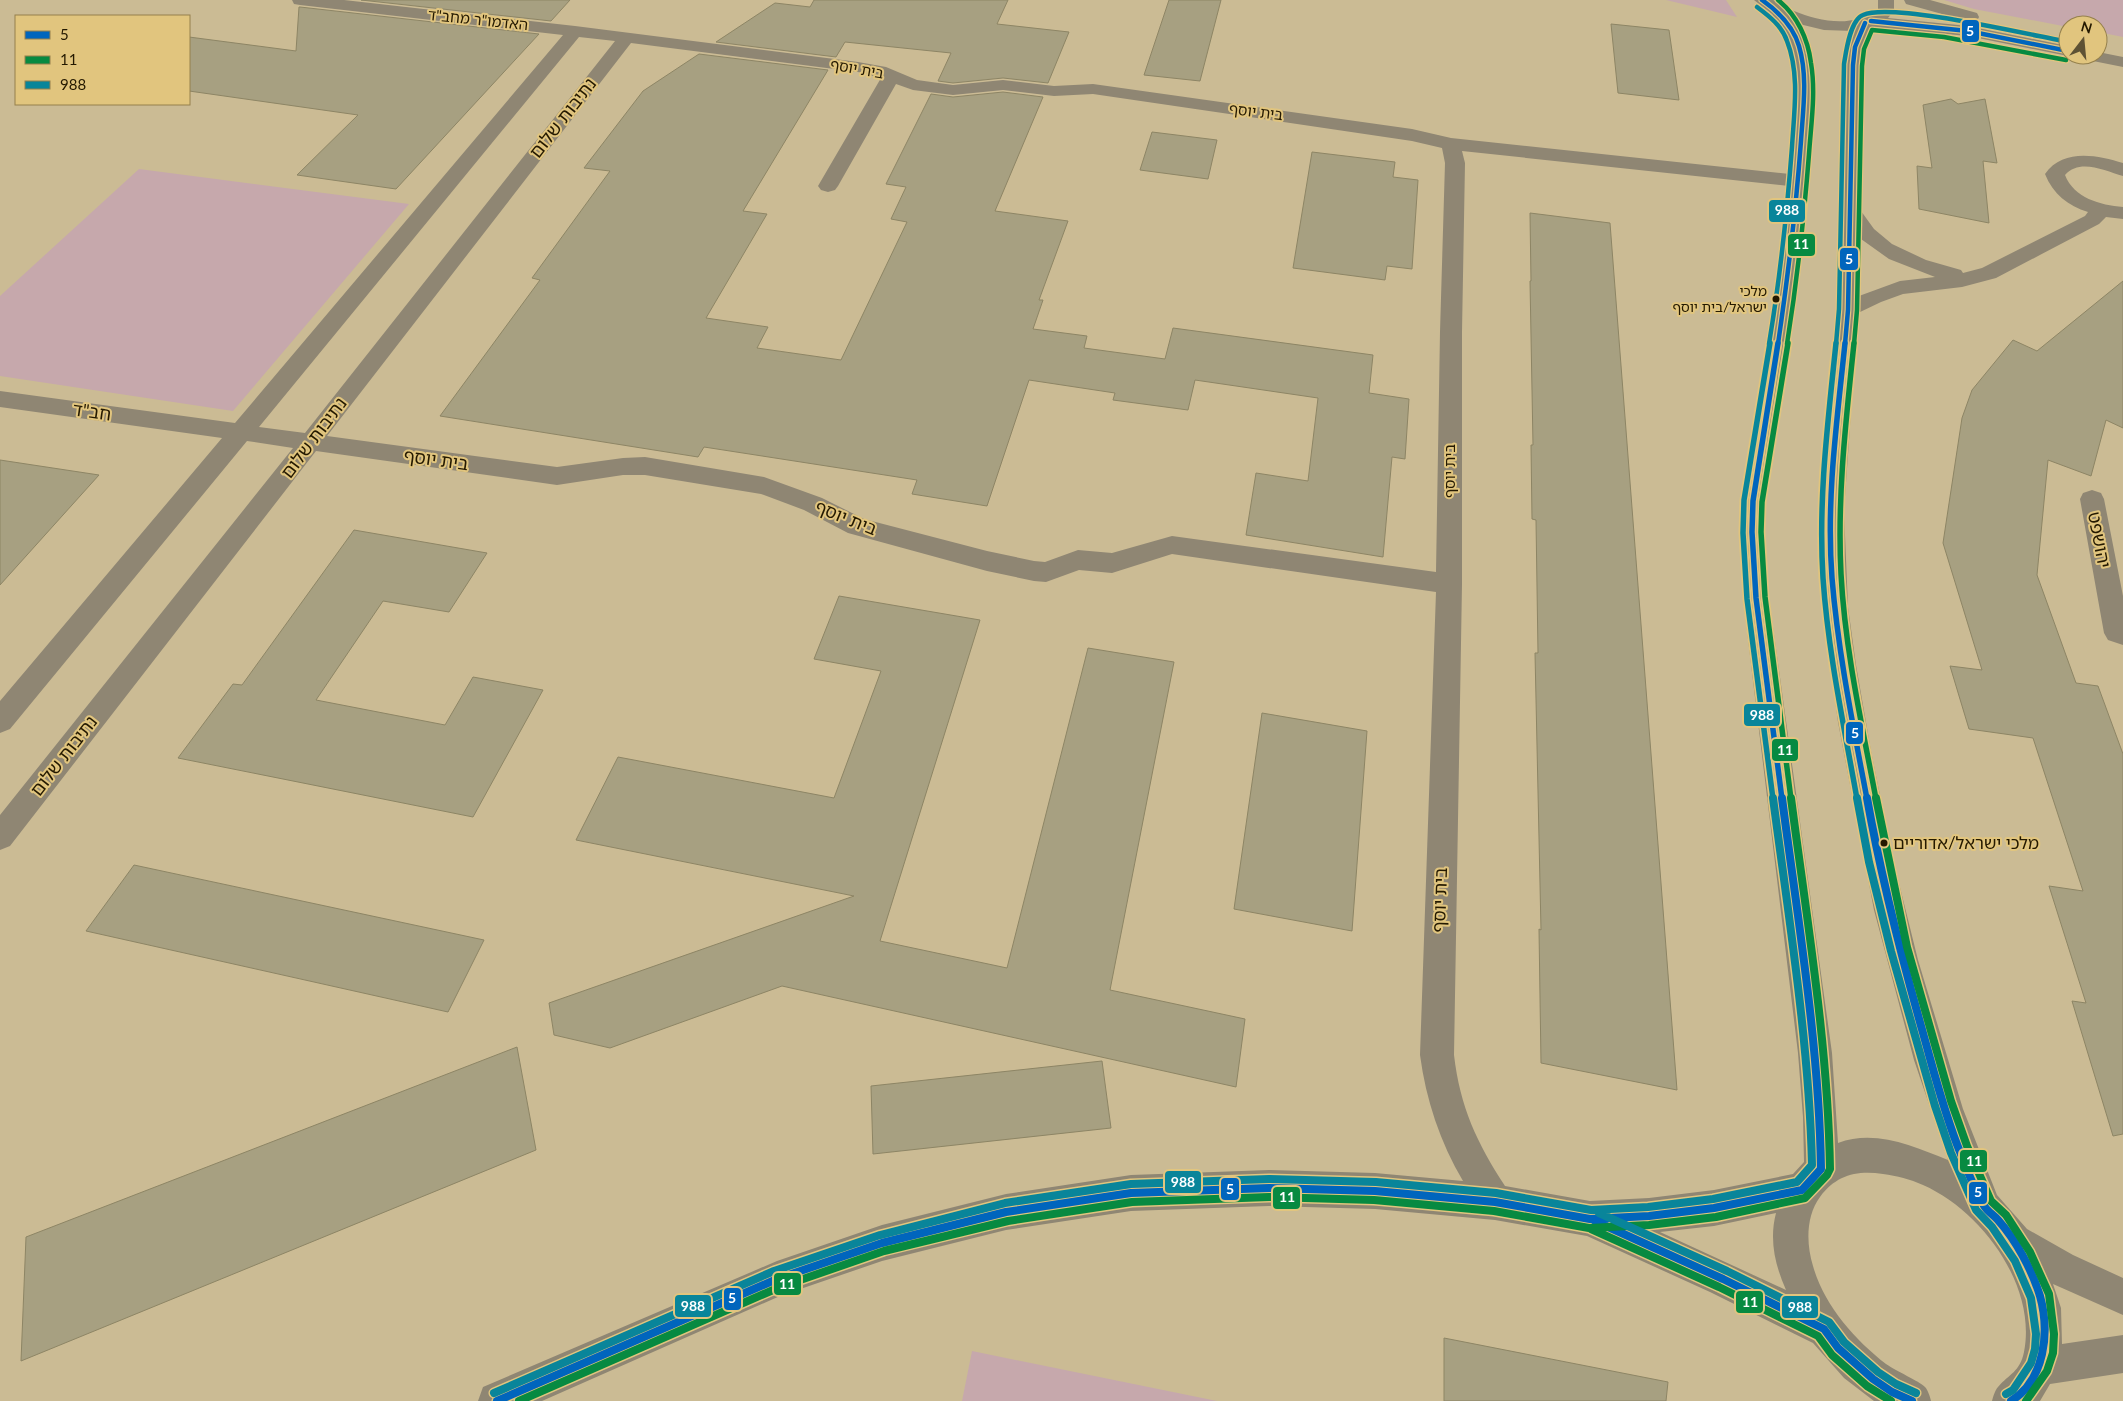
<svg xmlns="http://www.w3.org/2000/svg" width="2123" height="1401" font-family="Lato,'Noto Sans Hebrew',sans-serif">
  <rect width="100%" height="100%" fill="#cbbb94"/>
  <path fill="#c6a8ac" d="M 1666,0 L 1726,0 L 1737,17 Z
    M 1944,0 L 2123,0 L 2123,37 L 2098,32 L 2098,25 L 2068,25 L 2068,27 L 1974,9 Z
    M 139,169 L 409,204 L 233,411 L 0,376 L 0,296 Z
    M 972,1351 L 1217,1401 L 962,1401 Z"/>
  <path fill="#a7a081" stroke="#8d8565" d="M 361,0 L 570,0 L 551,21 Z
    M 814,0 L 1008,0 L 997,24 L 1069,32 L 1048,83 L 1003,78 L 953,83 L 938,81 L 951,53 L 845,42 L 836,57 L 716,42 L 775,3 L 810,7 Z
    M 1169,0 L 1221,0 L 1200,81 L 1144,75 Z
    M 299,7 L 300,7 L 539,34 L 396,189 L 297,175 L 358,115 L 189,91 L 189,37 L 296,51 Z
    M 1611,24 L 1669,30 L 1679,100 L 1618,93 Z
    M 699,54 L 828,70 L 743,211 L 767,214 L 706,318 L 768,327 L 757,348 L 841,360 L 907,222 L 891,219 L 906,187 L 886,184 L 931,94 L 953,97 L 1003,92 L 1043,97 L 995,211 L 1068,221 L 1039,300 L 1043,300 L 1033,329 L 1087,336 L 1084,348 L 1165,359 L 1173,328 L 1373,355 L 1369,393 L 1409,399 L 1405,459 L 1392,457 L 1383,557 L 1246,535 L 1256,473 L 1308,481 L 1318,398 L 1195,380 L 1188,410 L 1113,400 L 1115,393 L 1029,380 L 987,506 L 912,494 L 917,480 L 704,447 L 698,457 L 440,416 L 540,280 L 532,278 L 610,171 L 584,168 L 643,91 Z
    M 1951,99 L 1958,104 L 1985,99 L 1997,163 L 1983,161 L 1989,223 L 1919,209 L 1917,166 L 1932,168 L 1923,105 Z
    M 1152,132 L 1217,140 L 1208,179 L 1140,170 Z
    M 1312,152 L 1395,162 L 1393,177 L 1418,180 L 1412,269 L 1387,266 L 1385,280 L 1293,268 Z
    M 1530,213 L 1610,223 L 1677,1090 L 1541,1063 L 1539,929 L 1541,930 L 1535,653 L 1538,653 L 1536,520 L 1532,519 L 1531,445 L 1533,445 L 1530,281 L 1531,281 Z
    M 2123,281 L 2123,428 L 2106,420 L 2091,476 L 2048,460 L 2037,575 L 2076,683 L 2098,686 L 2123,754 L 2123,1134 L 2113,1136 L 2072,1001 L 2086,1003 L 2049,886 L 2083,891 L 2033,738 L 1969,729 L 1950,666 L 1982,670 L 1943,543 L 1962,418 L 1972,390 L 2013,340 L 2037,351 Z
    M 0,460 L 99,475 L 0,585 Z
    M 354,530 L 487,553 L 449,612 L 383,601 L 316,700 L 445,725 L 473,677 L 543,690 L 473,817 L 178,758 L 233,684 L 242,685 Z
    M 839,596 L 980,620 L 880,941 L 1007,968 L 1088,648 L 1174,662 L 1110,990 L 1245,1019 L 1236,1087 L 782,986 L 610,1048 L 554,1035 L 549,1003 L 854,896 L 576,840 L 618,757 L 834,798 L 881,671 L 814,659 Z
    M 1262,713 L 1367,731 L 1352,931 L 1234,909 Z
    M 134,865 L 484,940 L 448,1012 L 86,931 Z
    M 517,1047 L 536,1150 L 21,1361 L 26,1237 Z
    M 1102,1061 L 1111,1128 L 873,1154 L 871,1086 Z
    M 1444,1338 L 1668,1382 L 1666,1401 L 1444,1401 Z"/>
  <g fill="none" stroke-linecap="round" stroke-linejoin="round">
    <path fill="#8f8673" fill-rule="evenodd" d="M 292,0 L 344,0 L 575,26 L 858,62 L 886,67 L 917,80 L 953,85 L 1003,80 L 1054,86 L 1093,84 L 1412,129 L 1451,138 L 1790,174 L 1793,64 L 1786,36 L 1772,14 L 1754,0 C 1759,0 1768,0 1773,0 C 1780,2 1787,8 1794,11 C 1820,22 1854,28 1878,9 L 1878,0 L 1894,0 L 1894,11 L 1888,18 L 1968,26 L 2068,46 L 2068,55 L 2073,55 L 2068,56 L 1968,36 L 1872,27 L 1864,47 L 1862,65 L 1861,211 L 1874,229 L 1892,244 L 1926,260 L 1961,270 L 1963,273 L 1982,268 L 2085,216 L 2088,212 C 2068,206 2053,194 2045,174 C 2063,148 2097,155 2123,163 L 2123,176 C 2105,171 2080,158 2065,175 C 2074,198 2100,205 2123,207 L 2123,219 L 2106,217 L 2099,224 L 1996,278 L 1962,287 L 1903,294 L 1881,302 L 1858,313 L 1844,511 L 1848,607 L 1856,665 L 1871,751 L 1893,859 L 1918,960 L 1963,1109 L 1997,1195 L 2027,1229 L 2073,1255 L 2123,1278 L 2123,1315 L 2053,1284 L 2061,1308 L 2062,1344 L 2123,1335 L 2123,1373 L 2050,1384 L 2040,1401 L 1992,1401 C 1993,1397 1995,1390 1998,1387 C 2009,1374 2020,1372 2024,1352 C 2037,1286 1982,1211 1923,1185 C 1910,1179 1897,1176 1883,1174 C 1857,1170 1836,1175 1820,1197 C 1806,1216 1806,1243 1813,1266 C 1824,1305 1854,1339 1886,1364 C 1896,1371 1919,1381 1925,1387 C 1928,1390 1930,1397 1931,1401 L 1874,1401 L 1844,1378 L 1813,1343 L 1710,1292 L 1587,1236 L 1495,1220 L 1375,1209 L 1269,1206 L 1131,1211 L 1006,1230 L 882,1261 L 780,1296 L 542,1401 L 478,1401 L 483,1387 L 777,1261 L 882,1225 L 1006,1194 L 1131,1175 L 1269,1170 L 1375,1173 L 1463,1181 C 1440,1142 1426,1100 1420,1055 L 1436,592 L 1172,554 L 1112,573 L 1079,570 L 1046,582 L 1034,581 L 987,571 L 848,533 L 804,510 L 761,494 L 645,475 L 623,475 L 557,485 L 316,451 L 10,846 L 0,850 L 0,815 L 293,448 L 247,441 L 10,729 L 0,733 L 0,701 L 222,438 L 0,407 L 0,391 L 235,423 L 563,35 L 300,5 L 294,4 ZM 1795,23 L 1824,30 L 1853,31 L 1846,47 L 1844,65 L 1839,279 L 1820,511 L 1822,607 L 1838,722 L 1874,910 L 1914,1060 L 1948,1160 C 1913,1146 1875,1129 1838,1143 L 1832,1053 L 1769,598 L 1764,532 L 1765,501 L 1802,254 L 1809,181 L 1811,64 L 1804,36 ZM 579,37 L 615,41 L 305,433 L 259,427 ZM 631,43 L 858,72 L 881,78 L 818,186 L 821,190 L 828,192 L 835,190 L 838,186 L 896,84 L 913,90 L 953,95 L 1003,90 L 1054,96 L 1093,94 L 1412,141 L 1442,148 L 1445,163 L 1440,332 L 1436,572 L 1172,536 L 1112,553 L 1078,550 L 1045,562 L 1034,561 L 987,551 L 864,519 L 822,498 L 764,477 L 645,457 L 623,458 L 557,467 L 327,436 ZM 1462,151 L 1789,186 L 1782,254 L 1741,501 L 1740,532 L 1743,598 L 1798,1053 L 1803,1117 L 1804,1162 L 1793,1174 L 1714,1190 L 1649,1198 L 1590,1201 L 1505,1186 C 1477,1143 1460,1107 1454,1055 L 1462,584 L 1462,332 L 1465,163 ZM 1861,239 L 1889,259 L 1935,277 L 1900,281 L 1859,296 ZM 1776,1213 C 1769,1240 1775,1265 1786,1290 L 1660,1232 L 1714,1226 Z
      M 1904,0 L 1930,0 L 1977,13 L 1979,17 L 1977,21 L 1971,22 L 1906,4 Z
      M 2098,52 L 2123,57 L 2123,67 L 2083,59 L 2080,55 L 2098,55 Z
      M 2092,490 L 2101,493 L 2104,499 L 2123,596 L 2123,645 L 2108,640 L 2104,633 L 2080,499 L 2083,493 Z"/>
    <defs>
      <path id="bus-1-far2" d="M 1762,0 C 1779,12 1793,26 1799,46 C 1808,76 1803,110 1801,141 C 1796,209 1788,276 1778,344
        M 1871,21 L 1968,31 L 2068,51
        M 1845,344 L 1848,310 L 1853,65 L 1855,47 L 1865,23"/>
      <path id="bus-1-far1" d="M 1778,343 L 1753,501 L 1752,532 L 1756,598 L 1782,799
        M 1845,343 C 1837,421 1826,499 1832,578 C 1838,652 1853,725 1867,799"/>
      <path id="bus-1" d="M 1867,798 C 1881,877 1901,955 1923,1033 C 1934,1072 1944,1113 1960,1152 C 1966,1166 1976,1195 1985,1207 C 1988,1212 1994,1215 1998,1220 C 2016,1240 2032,1270 2040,1296 C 2050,1332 2045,1380 2011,1401
        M 1595,1221 L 1723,1279 L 1824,1329 L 1838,1348 L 1873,1379 L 1892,1392 L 1912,1401
        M 497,1401 L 777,1279 L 882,1243 L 1006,1212 L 1131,1193 L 1269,1188 L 1375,1191 L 1495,1202 L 1590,1219 L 1649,1216 L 1714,1208 L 1802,1190 L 1821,1169 C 1819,1044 1798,921 1782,798"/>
      <path id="bus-2-far2" d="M 1778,0 C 1797,15 1808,39 1811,63 C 1816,93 1811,124 1809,154 C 1804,218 1797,281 1787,344
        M 1854,344 L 1857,310 L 1862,66 L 1864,49 L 1872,30 L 1944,37 L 2066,60"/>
      <path id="bus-2-far1" d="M 1788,343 L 1762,502 L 1761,532 L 1765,597 L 1791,799
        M 1854,343 C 1846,420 1837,496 1841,574 C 1845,650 1862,725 1876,799"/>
      <path id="bus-2" d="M 1876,798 L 1907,947 L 1951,1101 L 1967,1146 L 1991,1201 L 2006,1215 L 2030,1252 L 2049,1294 L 2054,1334 L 2053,1353 L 2047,1371 L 2026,1401
        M 1591,1229 L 1719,1287 L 1818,1336 L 1832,1355 L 1867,1386 L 1891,1401
        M 519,1401 L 780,1287 L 884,1251 L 1008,1221 L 1132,1202 L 1269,1197 L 1374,1200 L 1494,1211 L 1589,1228 L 1649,1225 L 1716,1217 L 1805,1198 L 1827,1175 L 1830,1169 C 1828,1044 1807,921 1791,798"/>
      <path id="bus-3-far2" d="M 1757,7 C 1769,16 1782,26 1787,41 C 1800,74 1794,112 1792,147 C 1787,213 1780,278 1769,344
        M 1836,344 L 1839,309 L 1844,64 C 1846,52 1850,20 1863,15 C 1892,2 2030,35 2068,42"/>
      <path id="bus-3-far1" d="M 1770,343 L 1744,500 L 1743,533 L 1747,599 L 1773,799
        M 1836,343 C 1828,421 1818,499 1823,578 C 1828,652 1844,726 1857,799"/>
      <path id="bus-3" d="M 1857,798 L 1869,862 L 1891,951 L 1935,1106 L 1951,1153 L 1976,1210 L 1992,1227 L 2015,1261 L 2031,1298 L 2036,1334 L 2035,1349 L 2031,1363 L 2013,1390 L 2006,1394
        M 1599,1213 L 1727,1271 L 1829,1322 L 1844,1342 L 1878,1372 L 1896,1384 L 1916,1393
        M 494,1393 L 774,1271 L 880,1235 L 1005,1203 L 1131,1184 L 1269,1179 L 1376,1182 L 1496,1193 L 1591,1210 L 1648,1207 L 1713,1199 L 1797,1182 L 1812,1165 C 1809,1042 1789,920 1773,798"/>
    </defs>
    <use href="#bus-1-far2" stroke="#e1c57e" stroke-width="7"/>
    <use href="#bus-1-far1" stroke="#e1c57e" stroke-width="9"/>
    <use href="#bus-1" stroke="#e1c57e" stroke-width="11"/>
    <use href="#bus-2-far2" stroke="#e1c57e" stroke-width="7"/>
    <use href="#bus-2-far1" stroke="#e1c57e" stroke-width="9"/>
    <use href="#bus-2" stroke="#e1c57e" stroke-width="11"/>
    <use href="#bus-3-far2" stroke="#e1c57e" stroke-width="7"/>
    <use href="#bus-3-far1" stroke="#e1c57e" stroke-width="9"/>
    <use href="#bus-3" stroke="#e1c57e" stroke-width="11"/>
    <use href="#bus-1-far2" stroke="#0065bd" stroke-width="4.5"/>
    <use href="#bus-1-far1" stroke="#0065bd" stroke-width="5.5"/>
    <use href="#bus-1" stroke="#0065bd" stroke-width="8"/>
    <use href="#bus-2-far2" stroke="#078a41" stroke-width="4.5"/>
    <use href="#bus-2-far1" stroke="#078a41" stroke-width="5.5"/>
    <use href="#bus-2" stroke="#078a41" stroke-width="8"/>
    <use href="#bus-3-far2" stroke="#09859a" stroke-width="4.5"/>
    <use href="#bus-3-far1" stroke="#09859a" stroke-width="5.5"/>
    <use href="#bus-3" stroke="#09859a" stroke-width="8"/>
  </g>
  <g fill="#241900" stroke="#e1c57e" stroke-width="2">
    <circle cx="1776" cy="299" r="4.5"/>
    <circle cx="1884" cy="843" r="4.5"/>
  </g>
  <g text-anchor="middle" stroke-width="4" stroke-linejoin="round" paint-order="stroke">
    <g font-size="14" fill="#241900" stroke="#e1c57e" text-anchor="end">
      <text x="1767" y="296">מלכי<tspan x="1767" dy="16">ישראל/בית יוסף</tspan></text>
    </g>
    <g font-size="15" fill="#241900" stroke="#e1c57e">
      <text transform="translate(478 20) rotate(6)" y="5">האדמו"ר מחב"ד</text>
      <text transform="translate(857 69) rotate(10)" y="5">בית יוסף</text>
      <text transform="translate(1256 112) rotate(7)" y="5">בית יוסף</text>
      <text transform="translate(1450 471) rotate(-90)" y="5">בית יוסף</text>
    </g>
    <g font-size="17" fill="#241900" stroke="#e1c57e" text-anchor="start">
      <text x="1893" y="849">מלכי ישראל/אדוריים</text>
    </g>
    <g font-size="18" fill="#241900" stroke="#e1c57e">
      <text transform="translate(563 118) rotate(-52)" y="6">נתיבות שלום</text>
      <text transform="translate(92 412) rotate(8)" y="6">חב"ד</text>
      <text transform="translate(314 438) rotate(-53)" y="6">נתיבות שלום</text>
      <text transform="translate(436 460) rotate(8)" y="6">בית יוסף</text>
      <text transform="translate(846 518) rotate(22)" y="6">בית יוסף</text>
      <text transform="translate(2099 540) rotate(79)" y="6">יהושפט</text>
      <text transform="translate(64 756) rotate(-52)" y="6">נתיבות שלום</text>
      <text transform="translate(1440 900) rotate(-88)" y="6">בית יוסף</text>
    </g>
  </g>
  <g stroke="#e1c57e" stroke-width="2">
    <rect x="1961" y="19" width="19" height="24" rx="5" fill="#0065bd"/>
    <rect x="1768" y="199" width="38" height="24" rx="5" fill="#09859a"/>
    <rect x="1787" y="233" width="29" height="24" rx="5" fill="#078a41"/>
    <rect x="1839" y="247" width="20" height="24" rx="5" fill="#0065bd"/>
    <rect x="1743" y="703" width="38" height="24" rx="5" fill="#09859a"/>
    <rect x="1845" y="721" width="19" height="24" rx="5" fill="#0065bd"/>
    <rect x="1771" y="738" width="28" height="24" rx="5" fill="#078a41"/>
    <rect x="1959" y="1149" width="29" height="24" rx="5" fill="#078a41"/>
    <rect x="1164" y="1170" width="38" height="24" rx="5" fill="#09859a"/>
    <rect x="1220" y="1177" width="20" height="24" rx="5" fill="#0065bd"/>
    <rect x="1968" y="1181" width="20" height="24" rx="5" fill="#0065bd"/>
    <rect x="1272" y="1186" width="29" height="24" rx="5" fill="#078a41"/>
    <rect x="773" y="1272" width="29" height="24" rx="5" fill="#078a41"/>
    <rect x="723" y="1287" width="19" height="24" rx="5" fill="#0065bd"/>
    <rect x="1735" y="1290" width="29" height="24" rx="5" fill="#078a41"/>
    <rect x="674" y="1294" width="38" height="24" rx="5" fill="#09859a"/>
    <rect x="1781" y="1295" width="38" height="24" rx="5" fill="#09859a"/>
  </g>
  <g font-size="14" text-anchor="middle" font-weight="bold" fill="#fff">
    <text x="1970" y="36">5</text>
    <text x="1787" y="215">988</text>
    <text x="1801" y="249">11</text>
    <text x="1849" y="264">5</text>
    <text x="1762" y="720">988</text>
    <text x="1855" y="738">5</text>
    <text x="1785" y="755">11</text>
    <text x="1974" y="1166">11</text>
    <text x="1183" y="1187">988</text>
    <text x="1230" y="1194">5</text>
    <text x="1978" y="1197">5</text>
    <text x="1287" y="1202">11</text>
    <text x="787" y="1289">11</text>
    <text x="732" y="1303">5</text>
    <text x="1750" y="1307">11</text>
    <text x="693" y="1311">988</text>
    <text x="1800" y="1312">988</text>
  </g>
  <rect x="15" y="15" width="175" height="90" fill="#e1c57e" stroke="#95804c"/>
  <rect x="25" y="31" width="25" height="8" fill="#0065bd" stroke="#95804c"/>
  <text x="60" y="40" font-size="15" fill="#241900">5</text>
  <rect x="25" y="56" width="25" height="8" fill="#078a41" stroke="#95804c"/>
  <text x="60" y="65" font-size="15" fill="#241900">11</text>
  <rect x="25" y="81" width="25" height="8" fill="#09859a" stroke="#95804c"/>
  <text x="60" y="90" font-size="15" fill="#241900">988</text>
  <g transform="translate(2083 40) rotate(16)"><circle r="24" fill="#e1c57e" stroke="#95804c"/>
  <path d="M0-4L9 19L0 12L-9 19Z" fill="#5e5234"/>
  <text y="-8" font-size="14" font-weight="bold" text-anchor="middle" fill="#241900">N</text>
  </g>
</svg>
